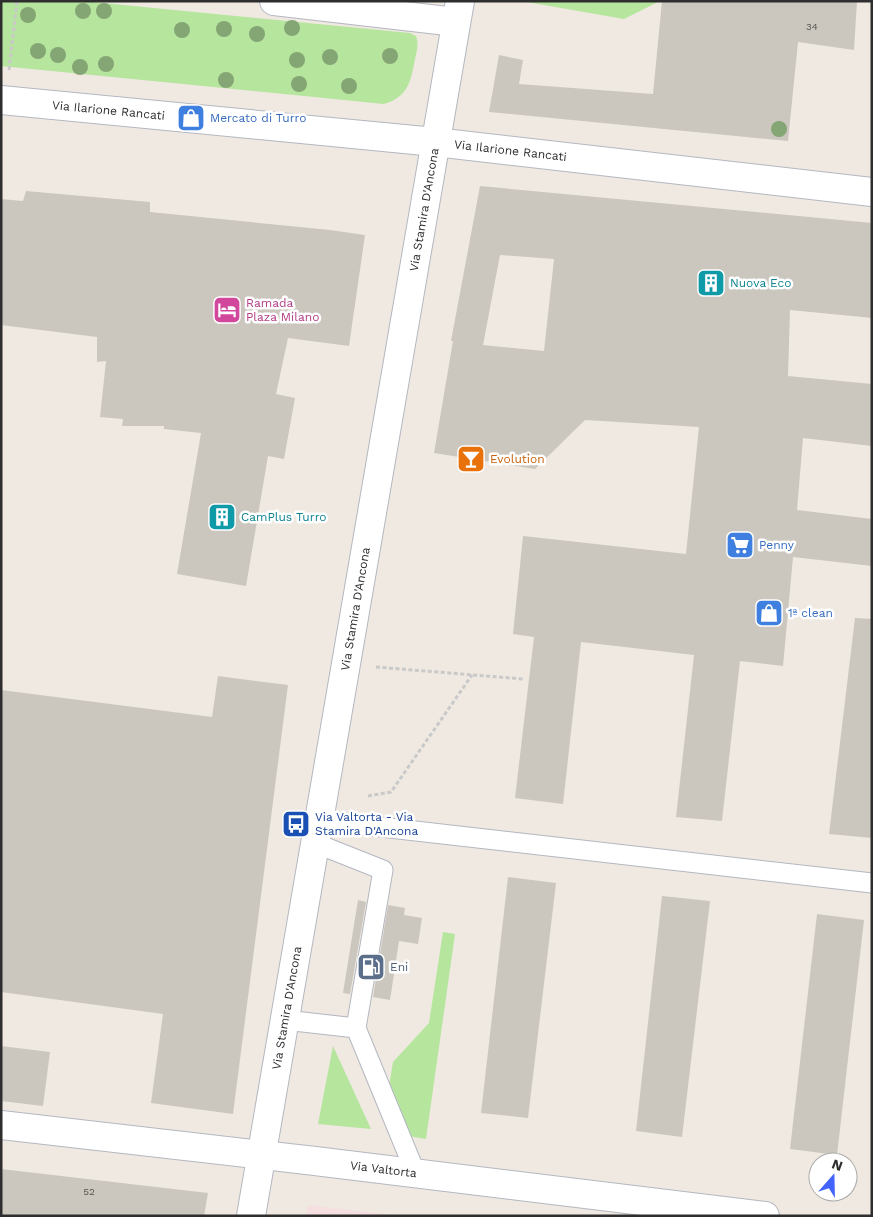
<svg xmlns="http://www.w3.org/2000/svg" width="873" height="1217" font-family="'Work Sans',sans-serif">
  <rect width="100%" height="100%" fill="#efe9e1"/>
  <path fill="#f5dfe0" d="M 308,1205 L 400,1216 L 306,1216 Z"/>
  <path fill="#b6e59e" d="M 1,1 L 83,1 L 410,33 L 416,36 C 419,45 417,50 415,59 C 411,81 408,97 384,104 L 1,66 Z
    M 521,1 L 660,1 L 624,19 Z
    M 443,932 L 455,934 L 426,1139 L 408,1136 L 388,1092 L 393,1062 L 429,1023 Z
    M 333,1046 L 371,1129 L 318,1124 Z"/>
  <path fill="#cbc7bf" fill-rule="evenodd" d="M 662,1 L 857,1 L 854,50 L 798,42 L 788,141 L 489,112 L 499,55 L 523,60 L 519,84 L 653,94 Z
    M 480,186 L 872,223 L 872,318 L 790,310 L 788,376 L 872,384 L 872,446 L 803,438 L 797,510 L 872,519 L 872,566 L 793,557 L 783,666 L 740,661 L 722,821 L 676,817 L 694,655 L 581,642 L 563,804 L 515,798 L 534,637 L 513,634 L 523,536 L 686,554 L 699,427 L 585,420 L 535,469 L 434,453 L 453,341 L 451,341 ZM 500,255 L 554,259 L 544,351 L 483,345 Z
    M 26,191 L 150,202 L 150,212 L 330,230 L 365,235 L 349,346 L 288,338 L 276,394 L 295,398 L 284,459 L 268,456 L 246,586 L 177,574 L 201,433 L 164,429 L 164,426 L 122,426 L 123,419 L 100,417 L 106,361 L 97,362 L 97,337 L 1,325 L 1,199 L 23,201 Z
    M 855,618 L 872,619 L 872,838 L 829,834 Z
    M 218,676 L 288,685 L 233,1114 L 151,1103 L 163,1014 L 1,992 L 1,690 L 212,717 Z
    M 508,877 L 556,883 L 528,1118 L 481,1113 Z
    M 662,896 L 710,901 L 682,1137 L 636,1131 Z
    M 358,900 L 366,902 L 350,994 L 343,993 Z
    M 388,905 L 405,908 L 404,915 L 422,918 L 418,944 L 399,941 L 390,1000 L 373,997 Z
    M 817,914 L 864,920 L 837,1155 L 790,1149 Z
    M 1,1046 L 50,1052 L 43,1106 L 1,1101 Z
    M 1,1169 L 208,1193 L 204,1216 L 1,1216 Z"/>
  <g fill="none" stroke-linecap="round" stroke-linejoin="round">
    <defs>
      <path id="lane" d="M 319,820 L 872,883
        M 315,843 L 383,870 L 356,1028 L 416,1174
        M 285,1020 L 356,1028"/>
      <g id="street">
        <path d="M 274,1 L 456,22"/>
        <path id="s1" d="M 1,100 L 435,142 L 872,192"/>
        <path id="s2" d="M 1,1125 L 315,1161 L 765,1216"/>
        <path id="s3" d="M 251,1216 L 460,1"/>
      </g>
    </defs>
    <use href="#lane" stroke="#b4b7c1" stroke-width="21"/>
    <use href="#street" stroke="#b4b7c1" stroke-width="30"/>
    <path stroke="#c9c9c9" stroke-width="3" stroke-dasharray="4 2.5" stroke-linecap="butt" d="M 9,70 L 17,1
      M 376,667 L 523,679
      M 368,796 L 391,792 L 472,675"/>
    <use href="#lane" stroke="#fff" stroke-width="19"/>
    <use href="#street" stroke="#fff" stroke-width="28"/>
  </g>
  <g fill="#84a574">
    <circle cx="83" cy="11" r="8"/>
    <circle cx="104" cy="11" r="8"/>
    <circle cx="28" cy="15" r="8"/>
    <circle cx="292" cy="28" r="8"/>
    <circle cx="224" cy="29" r="8"/>
    <circle cx="182" cy="30" r="8"/>
    <circle cx="257" cy="34" r="8"/>
    <circle cx="38" cy="51" r="8"/>
    <circle cx="58" cy="55" r="8"/>
    <circle cx="390" cy="56" r="8"/>
    <circle cx="330" cy="57" r="8"/>
    <circle cx="297" cy="60" r="8"/>
    <circle cx="106" cy="64" r="8"/>
    <circle cx="80" cy="67" r="8"/>
    <circle cx="226" cy="80" r="8"/>
    <circle cx="299" cy="84" r="8"/>
    <circle cx="349" cy="86" r="8"/>
    <circle cx="779" cy="129" r="8"/>
  </g>
  <defs>
    <symbol id="shop-square" viewBox="-11 -11 22 22"><rect x="-9" y="-9" width="18" height="18" rx="4" fill="#3f7fe0" stroke="#fff"/><path d="M-5-2.5h2.3a2.7 3.5 0 0 1 5.4 0H5L5.5 6h-11ZM-1.5-2.5h3a1.5 2.3 0 0 0-3 0Z" fill="#fff"/></symbol>
    <symbol id="building-square" viewBox="-11 -11 22 22"><rect x="-9" y="-9" width="18" height="18" rx="4" fill="#0f9aa8" stroke="#fff"/><path d="M-4-6H4V6H1V3H-1V6H-4ZM-2.5-4.3h1.7v1.8h-1.7ZM.8-4.3h1.7v1.8H.8ZM-2.5-1h1.7V.8h-1.7ZM.8-1h1.7V.8H.8Z" fill="#fff"/></symbol>
    <symbol id="hotel-square" viewBox="-11 -11 22 22"><rect x="-9" y="-9" width="18" height="18" rx="4" fill="#d1479c" stroke="#fff"/><path d="M-6-4.5h1.5V1H6V5H4.5V3h-9V5H-6ZM-4 0a1.8 1.8 0 1 1 3.6 0ZM.5 0V-2.5h3Q6-2.5 6 0Z" fill="#fff"/></symbol>
    <symbol id="bar-square" viewBox="-11 -11 22 22"><rect x="-9" y="-9" width="18" height="18" rx="4" fill="#e8710a" stroke="#fff"/><path d="M-6-5H6L.8 .8V4.5H3.5V6h-7V4.5H-.8V.8Z" fill="#fff"/></symbol>
    <symbol id="supermarket-square" viewBox="-11 -11 22 22"><rect x="-9" y="-9" width="18" height="18" rx="4" fill="#3f7fe0" stroke="#fff"/><path d="M-6-5.5h2.5l.6 2H6L4.5 2H-2.5L-4.4-4H-6ZM-1.5 3.2a1.3 1.3 0 1 0 .1 0ZM3 3.2a1.3 1.3 0 1 0 .1 0Z" fill="#fff"/></symbol>
    <symbol id="bus-square" viewBox="-11 -11 22 22"><rect x="-9" y="-9" width="18" height="18" rx="4" fill="#1a4fb4" stroke="#fff"/><path d="M-5-6H5V4H4V6H2V4H-2V6H-4V4H-5ZM-3.5-4V0h7V-4ZM-3.5 1.2v1.5H-2V1.2ZM2 1.2v1.5H3.5V1.2Z" fill="#fff"/></symbol>
    <symbol id="fuel-square" viewBox="-11 -11 22 22"><rect x="-9" y="-9" width="18" height="18" rx="4" fill="#5c6f8a" stroke="#fff"/><path d="M-5.5-6h7V0h2V4h1.3V-2.5L3-4.5l.8-.8L6-3V5H2.5V1h-1V6h-7ZM-4.2-4.7v3.2H.2V-4.7Z" fill="#fff"/></symbol>
  </defs>
  <g fill-rule="evenodd">
    <use href="#shop-square" x="175" y="102" width="32" height="32"/>
    <use href="#building-square" x="695" y="267" width="32" height="32"/>
    <use href="#hotel-square" x="211" y="294" width="32" height="32"/>
    <use href="#bar-square" x="455" y="443" width="32" height="32"/>
    <use href="#building-square" x="206" y="501" width="32" height="32"/>
    <use href="#supermarket-square" x="724" y="529" width="32" height="32"/>
    <use href="#shop-square" x="753" y="597" width="32" height="32"/>
    <use href="#bus-square" x="280" y="808" width="32" height="32"/>
    <use href="#fuel-square" x="355" y="951" width="32" height="32"/>
  </g>
  <g text-anchor="middle" stroke-width="5" stroke-linejoin="round" paint-order="stroke">
    <g font-size="10" fill="#555452">
      <text x="812" y="30">34</text>
      <text x="89" y="1195">52</text>
    </g>
    <g font-size="12" fill="#2e2e2e" stroke="#fff">
      <text dy="4" stroke="none"><textPath href="#s1" startOffset="108">Via Ilarione Rancati</textPath></text>
      <text dy="4" stroke="none"><textPath href="#s1" startOffset="512">Via Ilarione Rancati</textPath></text>
      <text dy="4" stroke="none"><textPath href="#s3" startOffset="1021">Via Stamira D'Ancona</textPath></text>
      <text dy="4" stroke="none"><textPath href="#s3" startOffset="616">Via Stamira D'Ancona</textPath></text>
      <text dy="4" stroke="none"><textPath href="#s3" startOffset="211">Via Stamira D'Ancona</textPath></text>
      <text dy="4" stroke="none"><textPath href="#s2" startOffset="385">Via Valtorta</textPath></text>
    </g>
    <g font-size="12" fill="#366cbe" stroke="#fff" text-anchor="start">
      <text x="210" y="122">Mercato di Turro</text>
      <text x="759" y="549">Penny</text>
      <text x="788" y="617">1ª clean</text>
    </g>
    <g font-size="12" fill="#0d838f" stroke="#fff" text-anchor="start">
      <text x="730" y="287">Nuova Eco</text>
      <text x="241" y="521">CamPlus Turro</text>
    </g>
    <g font-size="12" fill="#b23c85" stroke="#fff" text-anchor="start">
      <text x="246" y="307">Ramada<tspan x="246" dy="14">Plaza Milano</tspan></text>
    </g>
    <g font-size="12" fill="#c56008" stroke="#fff" text-anchor="start">
      <text x="490" y="463">Evolution</text>
    </g>
    <g font-size="12" fill="#164399" stroke="#fff" text-anchor="start">
      <text x="315" y="821">Via Valtorta - Via<tspan x="315" dy="14">Stamira D'Ancona</tspan></text>
    </g>
    <g font-size="12" fill="#4e5e75" stroke="#fff" text-anchor="start">
      <text x="390" y="971">Eni</text>
    </g>
  </g>
  <rect width="873" height="1217" fill="none" stroke="#2e2e2e" stroke-width="5"/>
  <g transform="translate(833 1177) rotate(20)"><circle r="24" fill="#ffffff" stroke="#ababab"/>
  <path d="M0-4L9 19L0 12L-9 19Z" fill="#4264fb"/>
  <text y="-8" font-size="14" font-weight="bold" text-anchor="middle" fill="#2e2e2e">N</text>
  </g>
</svg>
